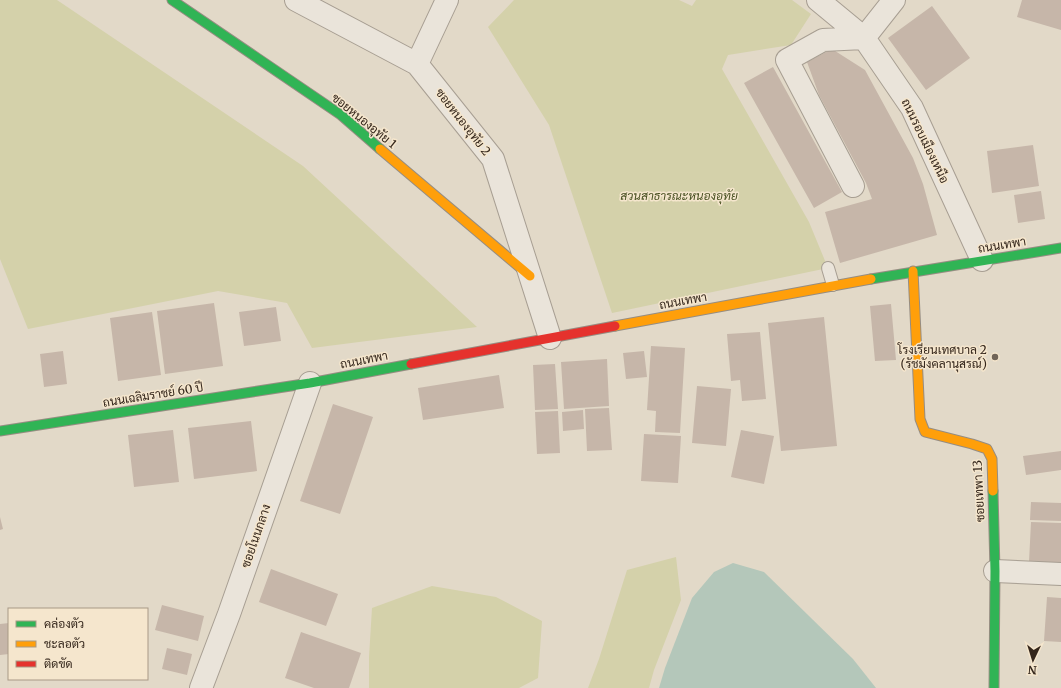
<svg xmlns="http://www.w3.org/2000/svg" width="1061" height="688" font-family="Merriweather,Sarabun,serif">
  <rect width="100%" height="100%" fill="#e2d9c8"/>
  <path fill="#d4d1aa" d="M 0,0 L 57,0 L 303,166 L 477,327 L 312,348 L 287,303 L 218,291 L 28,329 L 0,259 Z
    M 514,0 L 679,0 L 692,6 L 696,0 L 792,0 L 811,14 L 791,45 L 728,55 L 722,69 L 809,222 L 828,268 L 612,313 L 549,125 L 488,27 Z
    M 676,557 L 681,600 L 654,670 L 649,688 L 588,688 L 599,659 L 627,570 Z
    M 432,586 L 496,597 L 542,621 L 538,678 L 519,688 L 369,688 L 369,657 L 372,608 Z"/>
  <path fill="#b4c7ba" d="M 733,563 L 764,572 L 853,659 L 876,688 L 659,688 L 665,668 L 692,598 L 714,572 Z"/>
  <path fill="#c6b6a9" d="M 1022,0 L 1061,0 L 1061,30 L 1017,17 Z
    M 932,6 L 970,58 L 926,90 L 888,38 Z
    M 832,49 L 865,70 L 913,158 L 923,184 L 937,235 L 840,263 L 825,212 L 872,199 L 866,183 L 819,95 L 807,62 Z
    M 773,67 L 842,192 L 814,208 L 744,83 Z
    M 1033,145 L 1039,186 L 992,193 L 987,151 Z
    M 1041,191 L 1045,219 L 1018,223 L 1014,195 Z
    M 214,303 L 223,366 L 165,374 L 157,311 Z
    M 891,304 L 896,360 L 875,361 L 870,306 Z
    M 276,307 L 281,341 L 244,346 L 239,312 Z
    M 152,312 L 161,375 L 118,381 L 110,318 Z
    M 824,317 L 837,446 L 781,451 L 768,323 Z
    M 760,332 L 766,399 L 742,401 L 740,380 L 731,381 L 727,334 Z
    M 651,346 L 685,348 L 680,433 L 655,432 L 656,411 L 647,410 Z
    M 63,351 L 67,384 L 44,387 L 40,354 Z
    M 644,351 L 647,377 L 626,379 L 623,353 Z
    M 607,359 L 609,406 L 564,409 L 561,362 Z
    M 555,364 L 558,409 L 535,410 L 533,365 Z
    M 499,375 L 504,408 L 423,420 L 418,388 Z
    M 697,386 L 731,389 L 726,446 L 692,443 Z
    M 333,404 L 373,417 L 340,514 L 300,501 Z
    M 609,408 L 612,450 L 587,451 L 585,409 Z
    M 583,410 L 584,429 L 563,431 L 562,412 Z
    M 558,411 L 560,453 L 537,454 L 535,412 Z
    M 251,421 L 257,471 L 194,479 L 188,428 Z
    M 173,430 L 179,482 L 134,487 L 128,435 Z
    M 741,430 L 774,436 L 764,484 L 731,477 Z
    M 644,434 L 681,436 L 678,483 L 641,481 Z
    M 1061,451 L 1061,470 L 1026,475 L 1023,456 Z
    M 1031,502 L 1061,503 L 1061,521 L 1030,520 Z
    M 0,517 L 3,529 L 0,530 Z
    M 1031,522 L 1061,523 L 1061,564 L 1029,562 Z
    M 271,569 L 338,594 L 326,626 L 259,602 Z
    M 1047,597 L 1061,598 L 1061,642 L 1044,641 Z
    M 162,605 L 204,616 L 198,641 L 155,630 Z
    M 9,623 L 9,654 L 0,655 L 0,624 Z
    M 301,632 L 361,653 L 349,688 L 314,688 L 285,678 Z
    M 167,648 L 192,654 L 187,675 L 162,669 Z"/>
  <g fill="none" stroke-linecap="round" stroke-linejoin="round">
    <defs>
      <path id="lane" d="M 828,268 L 833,285"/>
      <path id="street" d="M 296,0 L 417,64 L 493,159 L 550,338
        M 818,0 L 864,38 L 912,108 L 982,260
        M 417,64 L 447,0
        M 853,186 L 787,60 L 823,40 L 864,38 L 894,0
        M 995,571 L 1061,574
        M 201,688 L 229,614 L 310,383"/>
      <path id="fast" d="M 172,0 L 341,115 L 380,149
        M 871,279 L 1061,248
        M 0,431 L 310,383 L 411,364
        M 993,491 L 995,571 L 994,688"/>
      <path id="slow" d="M 380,149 L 530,276
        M 913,271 L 920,419 L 925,432 L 972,444 L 987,449 L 992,459 L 993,491
        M 615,326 L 871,279"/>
      <path id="jam" d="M 411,364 L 615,326"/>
    </defs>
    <use href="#lane" stroke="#a79e92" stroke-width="14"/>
    <use href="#street" stroke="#a79e92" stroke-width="24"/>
    <use href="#fast" stroke="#968d82" stroke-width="11"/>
    <use href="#slow" stroke="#968d82" stroke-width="11"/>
    <use href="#jam" stroke="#968d82" stroke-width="11"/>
    <use href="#lane" stroke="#eae4da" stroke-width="12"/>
    <use href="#street" stroke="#eae4da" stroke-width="22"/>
    <use href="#fast" stroke="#30b455" stroke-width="9"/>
    <use href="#slow" stroke="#ff9f0a" stroke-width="9"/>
    <use href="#jam" stroke="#e5322d" stroke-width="9"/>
  </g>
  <circle fill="#716558" stroke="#f5e6cd" stroke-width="1.5" cx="995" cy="357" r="4"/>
  <g text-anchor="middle" stroke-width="3" stroke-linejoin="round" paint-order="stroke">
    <g font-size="12" fill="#34261b" stroke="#f5e6cd">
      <text transform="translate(364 121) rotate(39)" y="4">ซอยหนองอุทัย 1</text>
      <text transform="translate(463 122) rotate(52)" y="4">ซอยหนองอุทัย 2</text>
      <text transform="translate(925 141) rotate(64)" y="4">ถนนรอบเมืองเหนือ</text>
      <text transform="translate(1002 245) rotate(-9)" y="4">ถนนเทพา</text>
      <text transform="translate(683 301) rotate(-10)" y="4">ถนนเทพา</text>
      <text transform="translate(364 360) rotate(-11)" y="4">ถนนเทพา</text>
      <text transform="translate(153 395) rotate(-9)" y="4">ถนนเฉลิมราชย์ 60 ปี</text>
      <text transform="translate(979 491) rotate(-93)" y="4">ซอยเทพา 13</text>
      <text transform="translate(256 536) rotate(-71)" y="4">ซอยโนนกลาง</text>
    </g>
    <g font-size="12" font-style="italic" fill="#495122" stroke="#f5e6cd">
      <text x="679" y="200">สวนสาธารณะหนองอุทัย</text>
    </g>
    <g font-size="12" fill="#34261b" stroke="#f5e6cd" text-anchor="end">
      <text x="987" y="354">โรงเรียนเทศบาล 2<tspan x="987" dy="14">(รัชมังคลานุสรณ์)</tspan></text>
    </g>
  </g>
  <rect x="8" y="608" width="140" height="72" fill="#f5e6cd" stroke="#a89986"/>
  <rect x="16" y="621" width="20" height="6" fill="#30b455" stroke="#a89986"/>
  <text x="44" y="628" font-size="12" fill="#34261b">คล่องตัว</text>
  <rect x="16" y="641" width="20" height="6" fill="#ff9f0a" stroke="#a89986"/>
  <text x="44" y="648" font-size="12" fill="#34261b">ชะลอตัว</text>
  <rect x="16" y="661" width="20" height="6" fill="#e5322d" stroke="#a89986"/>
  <text x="44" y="668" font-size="12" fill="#34261b">ติดขัด</text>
  <g transform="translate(1033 660) rotate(184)" stroke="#f5e6cd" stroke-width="3" paint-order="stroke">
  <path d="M0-3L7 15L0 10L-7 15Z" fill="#34261b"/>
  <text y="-6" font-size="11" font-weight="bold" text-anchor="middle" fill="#34261b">N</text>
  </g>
</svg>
